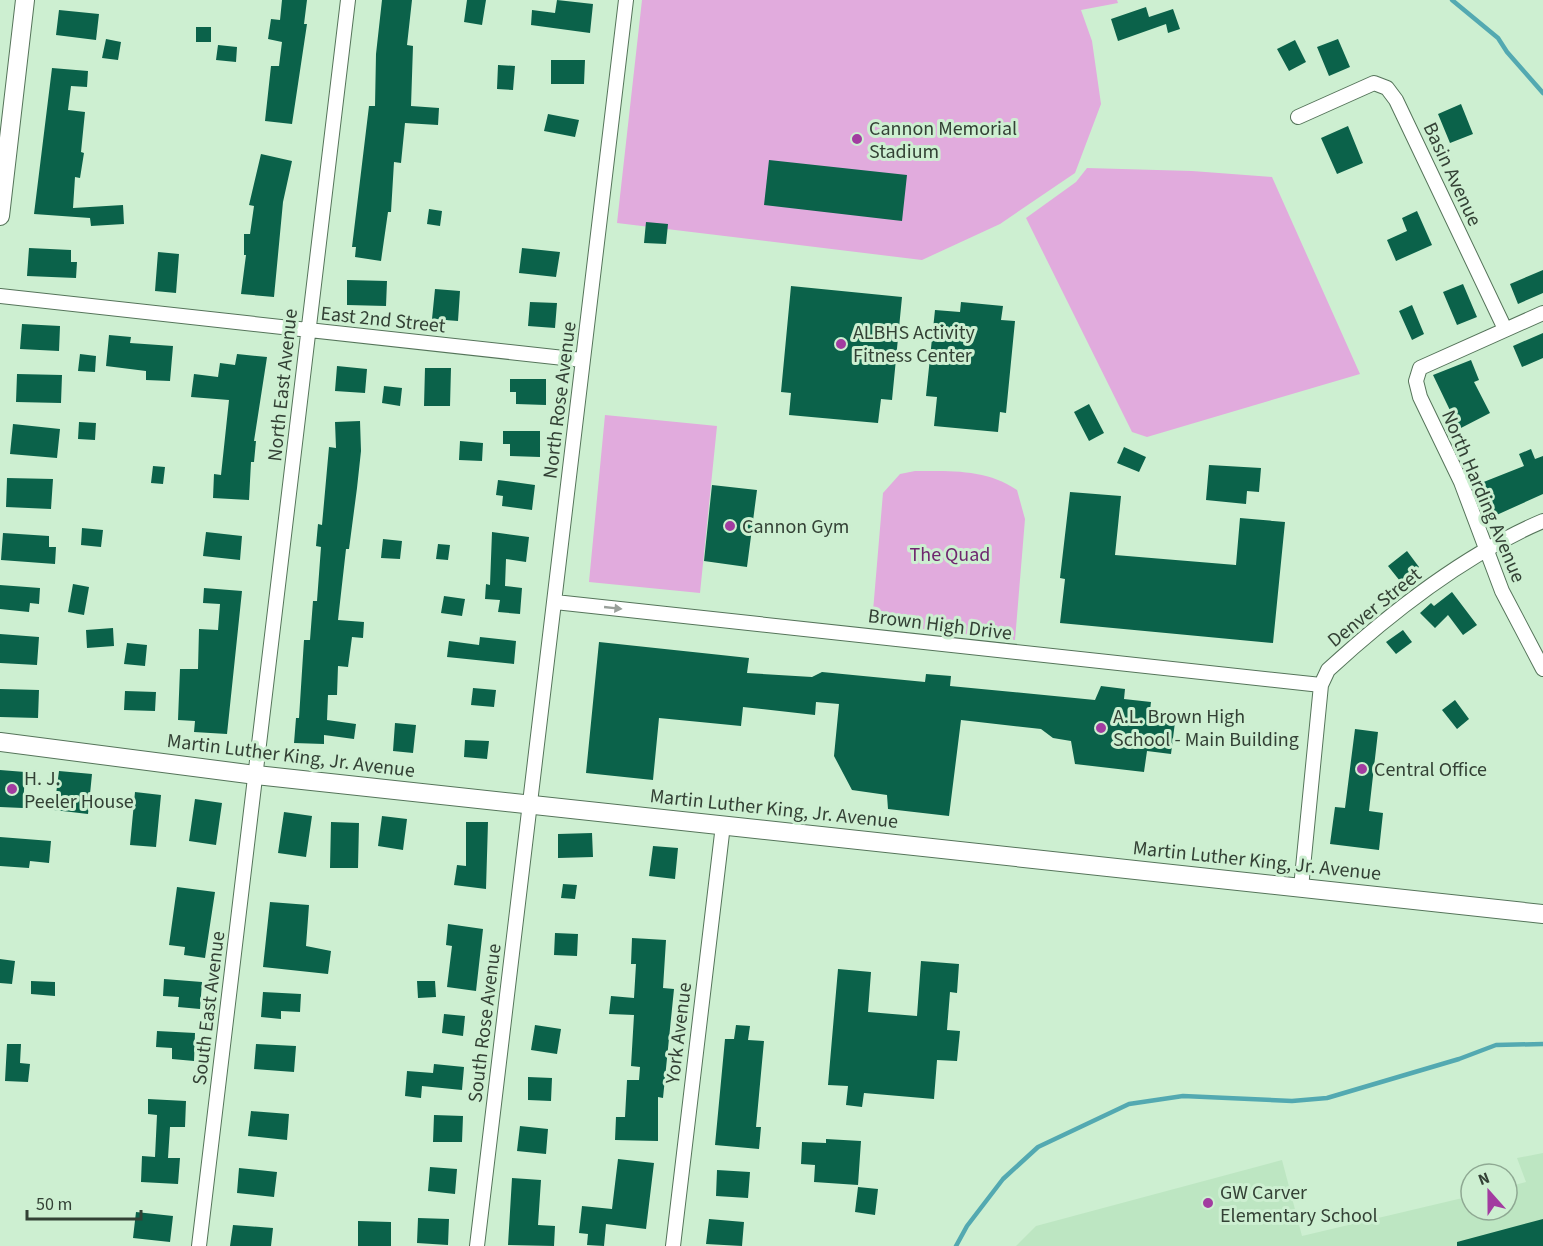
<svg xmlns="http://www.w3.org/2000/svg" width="1543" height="1246" font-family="'Source Sans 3',sans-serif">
  <rect width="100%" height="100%" fill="#cdefd1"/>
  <path fill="#bde6c2" d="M 1543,1153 L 1543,1246 L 1016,1246 L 1036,1226 L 1282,1160 L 1302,1236 L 1471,1196 L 1471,1210 L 1507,1210 L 1507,1187 L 1526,1182 L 1517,1158 Z"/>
  <path fill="#e1abdd" d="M 642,0 L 1117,0 L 1118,3 L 1081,10 L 1092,41 L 1101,104 L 1075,173 L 1000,224 L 922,260 L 617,223 Z
    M 1087,168 L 1192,171 L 1272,177 L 1360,374 L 1147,437 L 1132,432 L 1026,218 L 1076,182 Z
    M 605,415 L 717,426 L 700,593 L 589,582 Z
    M 915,471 C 951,471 987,469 1017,490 L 1025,519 L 1015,640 L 872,623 L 883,493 L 900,474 Z"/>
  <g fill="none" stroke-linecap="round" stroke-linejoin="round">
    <path stroke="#53a9b1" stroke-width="4.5" d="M 1452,0 L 1498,38 L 1507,52 L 1543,93
      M 956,1246 L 967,1226 L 1003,1179 L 1038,1147 L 1129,1104 L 1183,1096 L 1292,1101 L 1327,1098 L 1459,1059 L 1496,1045 L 1543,1044"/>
  </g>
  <path fill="#0b624a" d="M 282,0 L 307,0 L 304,24 L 307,24 L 292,124 L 265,121 L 271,66 L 279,66 L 282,42 L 268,39 L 271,19 L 280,20 Z
    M 382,0 L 412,0 L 407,45 L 413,46 L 411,106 L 439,108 L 438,125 L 405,123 L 401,163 L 394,162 L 391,212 L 388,212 L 381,261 L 355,257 L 356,247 L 352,247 L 369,106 L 375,106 L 376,54 Z
    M 467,0 L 486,0 L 482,25 L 464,22 Z
    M 557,0 L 593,4 L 590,33 L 531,25 L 532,10 L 555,13 Z
    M 1146,7 L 1149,17 L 1173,9 L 1180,29 L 1168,33 L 1166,24 L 1118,41 L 1111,19 Z
    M 59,10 L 99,14 L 96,40 L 56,35 Z
    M 196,27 L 211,27 L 211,42 L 196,42 Z
    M 106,39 L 121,42 L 118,60 L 102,58 Z
    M 1338,39 L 1350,67 L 1329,76 L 1317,47 Z
    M 1295,40 L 1306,62 L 1289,71 L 1277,49 Z
    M 218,45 L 237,47 L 236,62 L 216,60 Z
    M 551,60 L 585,60 L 584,84 L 551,84 Z
    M 498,65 L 515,66 L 513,90 L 497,89 Z
    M 52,68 L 88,71 L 87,87 L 71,86 L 68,110 L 85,112 L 81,152 L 84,153 L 80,178 L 75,177 L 73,208 L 123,205 L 124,224 L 91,226 L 90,218 L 34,214 Z
    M 1461,104 L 1473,134 L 1450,143 L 1438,114 Z
    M 548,114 L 579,120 L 575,137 L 544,131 Z
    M 1348,126 L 1363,163 L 1337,174 L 1321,138 Z
    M 261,154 L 292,161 L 283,202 L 274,297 L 241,294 L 246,255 L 244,255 L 244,234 L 250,234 L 254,206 L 249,205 Z
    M 769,160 L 907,175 L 902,221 L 764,205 Z
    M 429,209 L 442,211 L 440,226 L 427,224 Z
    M 1417,211 L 1432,245 L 1396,261 L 1387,240 L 1407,231 L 1402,218 Z
    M 646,222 L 668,224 L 666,244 L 644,243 Z
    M 29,248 L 71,250 L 71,262 L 77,262 L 76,278 L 27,276 Z
    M 522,248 L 560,252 L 556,277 L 519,273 Z
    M 158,252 L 179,254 L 176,293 L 155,291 Z
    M 1543,270 L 1543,293 L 1518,304 L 1510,284 Z
    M 347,280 L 387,281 L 386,306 L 347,305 Z
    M 1463,284 L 1477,317 L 1457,325 L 1443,292 Z
    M 791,286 L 902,297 L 892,400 L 881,399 L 878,423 L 789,415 L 791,393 L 781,392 Z
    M 435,289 L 460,291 L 458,321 L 432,319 Z
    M 530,302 L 557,303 L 555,328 L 528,326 Z
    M 961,302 L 1003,306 L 1001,320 L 1015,321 L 1006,413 L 1000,412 L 998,432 L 934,426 L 937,397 L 926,396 L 935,310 L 960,312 Z
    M 1412,305 L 1424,334 L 1412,340 L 1399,311 Z
    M 22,324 L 60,326 L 59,351 L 20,349 Z
    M 1543,333 L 1543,358 L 1522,367 L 1513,346 Z
    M 109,335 L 131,337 L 130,343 L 173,346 L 170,381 L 146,380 L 146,371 L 106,366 Z
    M 80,354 L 96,356 L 95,372 L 78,371 Z
    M 237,354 L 267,357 L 254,441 L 256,441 L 254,462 L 251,462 L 249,500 L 213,498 L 214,474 L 221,475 L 229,400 L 191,397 L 194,374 L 218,377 L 220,363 L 235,365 Z
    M 1471,360 L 1479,380 L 1474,382 L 1490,413 L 1459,429 L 1433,375 Z
    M 337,366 L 367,369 L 365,393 L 335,391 Z
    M 425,368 L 451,368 L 450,406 L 424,406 Z
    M 17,374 L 62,375 L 61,403 L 16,402 Z
    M 510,379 L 546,379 L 546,405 L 516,404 L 516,392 L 510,392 Z
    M 384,386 L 402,388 L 400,406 L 382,403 Z
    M 1089,404 L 1104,433 L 1089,441 L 1074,412 Z
    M 360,421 L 361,451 L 357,488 L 349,549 L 346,549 L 338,620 L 364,622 L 363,638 L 352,637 L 348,667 L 338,666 L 337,695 L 328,695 L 327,720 L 356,724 L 354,739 L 324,735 L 324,744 L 294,743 L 296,718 L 299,718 L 304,640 L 310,640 L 313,601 L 317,601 L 321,547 L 316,546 L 318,524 L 322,525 L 329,447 L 336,448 L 335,422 Z
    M 79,422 L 96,423 L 95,440 L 78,439 Z
    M 13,424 L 60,429 L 57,458 L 10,454 Z
    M 503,431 L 540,431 L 540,457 L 510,456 L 510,444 L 503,444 Z
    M 460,441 L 483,443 L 482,461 L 459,460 Z
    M 1124,447 L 1146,457 L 1139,472 L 1117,463 Z
    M 1531,449 L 1535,459 L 1543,456 L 1543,494 L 1490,518 L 1476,485 L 1524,466 L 1519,454 Z
    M 1209,465 L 1261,468 L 1259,492 L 1247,491 L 1246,504 L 1206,500 Z
    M 153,466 L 165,467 L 163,484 L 151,483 Z
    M 7,478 L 53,479 L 51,509 L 6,507 Z
    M 498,480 L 535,485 L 532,510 L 502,506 L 503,496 L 496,495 Z
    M 712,485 L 757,490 L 747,567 L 704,561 Z
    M 1070,492 L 1121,496 L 1115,555 L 1236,565 L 1240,518 L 1285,522 L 1273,643 L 1060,623 L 1065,579 L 1060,578 Z
    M 82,528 L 103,530 L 101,547 L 81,545 Z
    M 206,532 L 242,536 L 240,560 L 203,556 Z
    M 492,532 L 529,537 L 526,562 L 506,559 L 505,586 L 522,588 L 520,614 L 498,612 L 500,600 L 485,599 L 486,584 L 490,585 Z
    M 3,533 L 49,536 L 49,547 L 56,547 L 55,564 L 1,560 Z
    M 383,539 L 402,541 L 400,559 L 381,558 Z
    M 438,544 L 450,545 L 448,560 L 436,559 Z
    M 1407,551 L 1419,567 L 1400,581 L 1388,566 Z
    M 73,584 L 89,587 L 84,615 L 68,612 Z
    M 0,585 L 40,588 L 39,604 L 30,603 L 29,612 L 0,609 Z
    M 204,588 L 242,591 L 227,734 L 194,732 L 195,721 L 178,720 L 180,669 L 198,669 L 199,629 L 218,630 L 220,604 L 203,603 Z
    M 1452,592 L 1477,625 L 1463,635 L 1448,615 L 1435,628 L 1420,613 L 1431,603 L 1434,606 Z
    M 444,596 L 465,599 L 462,616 L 441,613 Z
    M 113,628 L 114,646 L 87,648 L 86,630 Z
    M 1403,630 L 1412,642 L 1396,654 L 1386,642 Z
    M 0,634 L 39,637 L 37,665 L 0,663 Z
    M 480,637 L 516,641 L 514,664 L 447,657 L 449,641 L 479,645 Z
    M 599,642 L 749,658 L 747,673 L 812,677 L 822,672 L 925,682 L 926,674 L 951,676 L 950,686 L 1095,700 L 1101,686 L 1125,689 L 1124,699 L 1151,702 L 1149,719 L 1175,722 L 1171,754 L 1147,751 L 1144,772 L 1075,764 L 1071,741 L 1053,738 L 1041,729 L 961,720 L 949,816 L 888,809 L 887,795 L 852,790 L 834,756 L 839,704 L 816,702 L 815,715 L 743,707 L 741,726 L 659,718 L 653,780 L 586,773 Z
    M 127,643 L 147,645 L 145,666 L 124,664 Z
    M 473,688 L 496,690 L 494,707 L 471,705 Z
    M 0,689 L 39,690 L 38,718 L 0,717 Z
    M 125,691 L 156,692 L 155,711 L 124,710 Z
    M 1455,700 L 1469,719 L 1457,729 L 1442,710 Z
    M 395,723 L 416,725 L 413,753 L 393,751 Z
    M 1355,729 L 1378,732 L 1369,811 L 1383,813 L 1379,850 L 1330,844 L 1335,807 L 1345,808 Z
    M 465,740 L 489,741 L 487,759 L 464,757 Z
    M 0,770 L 25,772 L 23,808 L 0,807 Z
    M 59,771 L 92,774 L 88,814 L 54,810 Z
    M 135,792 L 161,795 L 156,847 L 130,845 Z
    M 195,799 L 222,803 L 216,845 L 189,841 Z
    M 284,812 L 312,816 L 306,857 L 278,853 Z
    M 382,816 L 407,819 L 403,850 L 378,846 Z
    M 331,822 L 359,823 L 358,868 L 330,868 Z
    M 466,822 L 488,822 L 486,889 L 454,885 L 457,865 L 466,866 Z
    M 592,833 L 593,857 L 558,858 L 558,834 Z
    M 0,837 L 51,841 L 49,863 L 30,861 L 29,868 L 0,866 Z
    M 653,846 L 678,848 L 675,879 L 649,876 Z
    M 563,884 L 577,885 L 575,899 L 561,898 Z
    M 177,887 L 215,892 L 205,958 L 184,955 L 185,947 L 169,945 Z
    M 270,902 L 309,905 L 306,946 L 331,951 L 328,974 L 263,967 Z
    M 448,924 L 483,929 L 476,991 L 447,987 L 452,946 L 446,945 Z
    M 555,933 L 578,934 L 577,956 L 554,955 Z
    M 632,938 L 666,940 L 663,988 L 674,989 L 663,1098 L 658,1097 L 658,1141 L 615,1140 L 616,1117 L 625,1117 L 627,1080 L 639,1080 L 640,1067 L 631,1066 L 634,1015 L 609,1014 L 611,996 L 634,998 L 636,964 L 631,964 Z
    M 0,959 L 15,961 L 12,984 L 0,983 Z
    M 921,961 L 959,964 L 957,993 L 950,992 L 947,1030 L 960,1031 L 957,1061 L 937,1060 L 934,1099 L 864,1093 L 862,1107 L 846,1105 L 848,1086 L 828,1085 L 838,969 L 871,972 L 868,1012 L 917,1016 Z
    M 164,979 L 202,982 L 200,1009 L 178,1007 L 179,997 L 163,996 Z
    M 31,981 L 55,982 L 55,996 L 31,994 Z
    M 417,981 L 435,981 L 436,997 L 418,998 Z
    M 263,992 L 301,994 L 300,1012 L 281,1011 L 281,1019 L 261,1017 Z
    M 444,1014 L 465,1016 L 463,1036 L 442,1033 Z
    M 535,1025 L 561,1029 L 557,1054 L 531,1050 Z
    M 736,1025 L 750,1026 L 748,1040 L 764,1041 L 756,1127 L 761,1127 L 759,1149 L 715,1145 L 725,1039 L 734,1039 Z
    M 157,1031 L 195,1033 L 194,1061 L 172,1059 L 172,1048 L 156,1047 Z
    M 7,1044 L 21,1044 L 20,1063 L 30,1064 L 28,1082 L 5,1081 Z
    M 256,1044 L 296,1046 L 294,1072 L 254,1069 Z
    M 434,1064 L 464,1067 L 462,1090 L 422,1086 L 421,1098 L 405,1096 L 407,1071 L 433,1073 Z
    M 528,1077 L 552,1078 L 551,1101 L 528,1100 Z
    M 148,1099 L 186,1101 L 185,1127 L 170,1127 L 168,1158 L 180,1158 L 178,1184 L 141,1182 L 142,1156 L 155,1157 L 157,1115 L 148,1114 Z
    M 251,1111 L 289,1114 L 287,1140 L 248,1136 Z
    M 434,1115 L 463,1116 L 462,1142 L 433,1142 Z
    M 520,1126 L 548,1129 L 546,1154 L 517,1151 Z
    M 826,1139 L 861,1141 L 858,1185 L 814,1182 L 815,1165 L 801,1164 L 802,1142 L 826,1143 Z
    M 618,1159 L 654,1163 L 646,1229 L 606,1224 L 604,1246 L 587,1245 L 588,1234 L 579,1233 L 582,1206 L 612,1209 Z
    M 430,1167 L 457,1169 L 455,1194 L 428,1191 Z
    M 239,1168 L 277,1172 L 274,1197 L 237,1193 Z
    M 717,1170 L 750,1172 L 748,1198 L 716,1196 Z
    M 512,1178 L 541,1180 L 538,1225 L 555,1226 L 554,1246 L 508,1245 Z
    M 858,1187 L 878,1189 L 875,1215 L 855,1212 Z
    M 136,1212 L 173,1216 L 170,1242 L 133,1238 Z
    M 418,1218 L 449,1219 L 448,1245 L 417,1243 Z
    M 709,1219 L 744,1222 L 742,1246 L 706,1244 Z
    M 1543,1219 L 1543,1246 L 1457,1246 L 1457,1242 Z
    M 358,1221 L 391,1222 L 391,1246 L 358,1246 Z
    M 233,1225 L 273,1228 L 271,1246 L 230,1246 Z"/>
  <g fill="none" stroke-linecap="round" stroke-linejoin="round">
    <defs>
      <path id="street" d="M 1298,117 L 1374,83 L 1387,88 L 1396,100 L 1505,329
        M 0,296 L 582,360
        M 1543,313 L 1420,368 L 1416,381 L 1420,397 L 1461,482 L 1502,591 L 1543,669
        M 555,602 L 1321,685
        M 1301,888 L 1321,685 L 1328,670 C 1390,613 1465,554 1543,521
        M 199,1246 L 348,0
        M 477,1246 L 626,0
        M 673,1246 L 723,825"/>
      <path id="secondary" d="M 0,216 L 25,0
        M 0,742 L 256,775 L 1543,914"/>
    </defs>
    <use href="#street" stroke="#55745a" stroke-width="16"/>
    <use href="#secondary" stroke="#55745a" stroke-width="20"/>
    <use href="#street" stroke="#fff" stroke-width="14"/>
    <use href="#secondary" stroke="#fff" stroke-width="18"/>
  </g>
  <defs><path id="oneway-solid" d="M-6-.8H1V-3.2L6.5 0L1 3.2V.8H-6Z" transform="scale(1.5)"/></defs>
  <use fill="#99a09a" href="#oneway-solid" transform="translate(613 608) rotate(6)"/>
  <g fill="#a23ca0" stroke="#cdefd1" stroke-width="2">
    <circle cx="857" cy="139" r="6"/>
    <circle cx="841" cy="344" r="6"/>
    <circle cx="730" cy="526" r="6"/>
    <circle cx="1101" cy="728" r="6"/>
    <circle cx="1362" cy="769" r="6"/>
    <circle cx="12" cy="789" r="6"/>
    <circle cx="1208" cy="1203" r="6"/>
  </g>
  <g text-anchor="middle" stroke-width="6" stroke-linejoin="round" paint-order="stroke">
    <g font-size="20" fill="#334135" stroke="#cdefd1" text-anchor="start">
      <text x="869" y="135">Cannon Memorial<tspan x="869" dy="23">Stadium</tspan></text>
      <text x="853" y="339">ALBHS Activity<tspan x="853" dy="23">Fitness Center</tspan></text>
      <text x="742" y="533">Cannon Gym</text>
      <text x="1113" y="723">A.L. Brown High<tspan x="1113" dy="23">School - Main Building</tspan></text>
      <text x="1374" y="776">Central Office</text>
      <text x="24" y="785">H. J.<tspan x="24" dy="23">Peeler House</tspan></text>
      <text x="1220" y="1199">GW Carver<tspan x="1220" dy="23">Elementary School</tspan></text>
    </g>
    <g font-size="20" fill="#334135" stroke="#cdefd1">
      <text transform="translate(1453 174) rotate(65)" y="7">Basin Avenue</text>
      <text transform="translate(383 319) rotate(6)" y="7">East 2nd Street</text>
      <text transform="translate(282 385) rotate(-84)" y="7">North East Avenue</text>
      <text transform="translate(559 400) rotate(-83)" y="7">North Rose Avenue</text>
      <text transform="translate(1484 496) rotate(67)" y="7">North Harding Avenue</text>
      <text transform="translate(1374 607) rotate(-39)" y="7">Denver Street</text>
      <text transform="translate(940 624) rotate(7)" y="7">Brown High Drive</text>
      <text transform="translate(291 755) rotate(7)" y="7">Martin Luther King, Jr. Avenue</text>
      <text transform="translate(774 808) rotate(6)" y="7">Martin Luther King, Jr. Avenue</text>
      <text transform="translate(1257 860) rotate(6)" y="7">Martin Luther King, Jr. Avenue</text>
      <text transform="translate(208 1008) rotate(-83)" y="7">South East Avenue</text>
      <text transform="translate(484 1023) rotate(-83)" y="7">South Rose Avenue</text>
      <text transform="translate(678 1033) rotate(-83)" y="7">York Avenue</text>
    </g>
    <g font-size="20" fill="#6f276e" stroke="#cdefd1">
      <text x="950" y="561">The Quad</text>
    </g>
  </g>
  <g transform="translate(1489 1192) rotate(339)"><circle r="28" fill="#cdefd1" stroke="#8fa993" stroke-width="1.5"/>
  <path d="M0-4.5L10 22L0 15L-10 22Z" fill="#a23ca0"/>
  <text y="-9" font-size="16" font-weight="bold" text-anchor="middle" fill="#334135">N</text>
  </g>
  <path d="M27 1210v9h114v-9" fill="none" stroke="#334135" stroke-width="3"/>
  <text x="36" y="1210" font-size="18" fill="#334135" stroke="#cdefd1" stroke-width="4.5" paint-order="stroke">50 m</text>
</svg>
